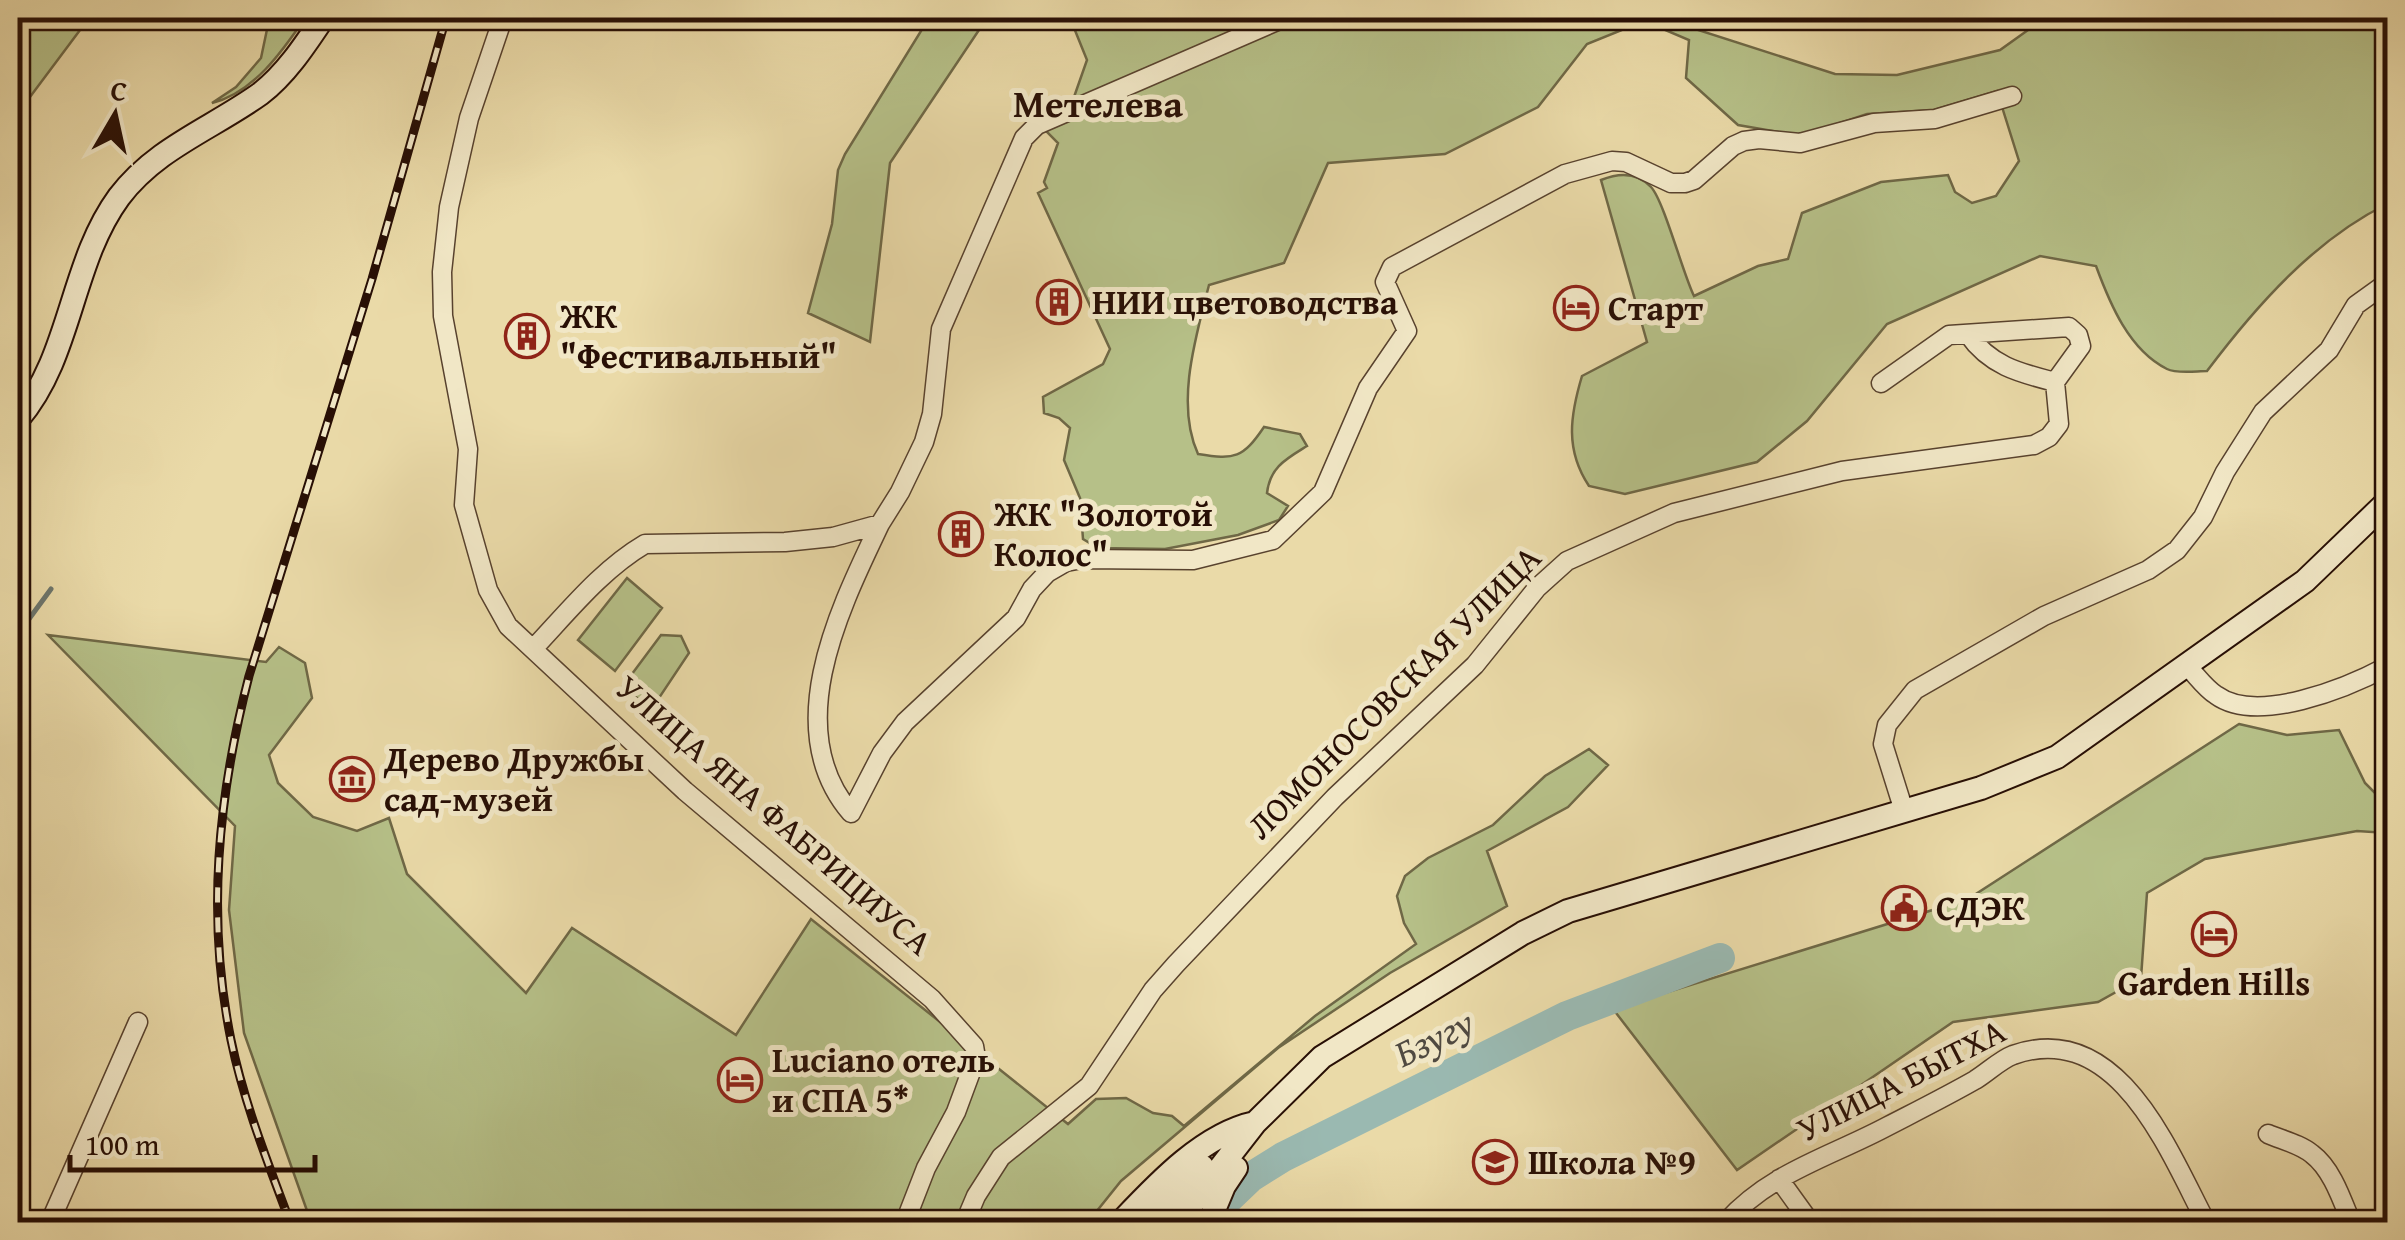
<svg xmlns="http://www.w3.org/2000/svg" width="2405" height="1240" font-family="'Gentium Book Plus',serif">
  <rect width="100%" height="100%" fill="#eadaa8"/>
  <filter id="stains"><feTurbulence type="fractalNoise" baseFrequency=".002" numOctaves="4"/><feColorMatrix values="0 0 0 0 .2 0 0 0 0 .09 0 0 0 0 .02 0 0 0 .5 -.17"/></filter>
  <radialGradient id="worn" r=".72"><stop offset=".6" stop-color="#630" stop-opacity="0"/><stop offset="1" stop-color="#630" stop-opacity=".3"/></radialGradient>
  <path fill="#b6c088" stroke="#6f6846" stroke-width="2.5" d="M 18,18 L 89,18 L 18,113 Z
    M 273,18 L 305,18 C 282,52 253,93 212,103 L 236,87 L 261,58 L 269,20 Z
    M 929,18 L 987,18 L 890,163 L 870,342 L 808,313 L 832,224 L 838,170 L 845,154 Z
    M 1070,18 L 1661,18 L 1835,74 L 1897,75 L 2000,50 L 2045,18 L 2387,18 L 2387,204 C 2314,240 2256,306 2207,371 C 2196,371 2177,374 2167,369 C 2129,350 2110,304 2096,266 L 2040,256 L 1887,324 L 1807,421 L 1757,462 L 1625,494 L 1589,486 C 1565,450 1570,416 1582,376 L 1647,342 L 1601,180 C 1618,173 1636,171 1651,187 C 1664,201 1683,274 1694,296 L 1758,266 L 1788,259 L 1802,213 L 1881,182 L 1948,175 L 1955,192 L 1972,203 L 1996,196 L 2019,161 L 1997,91 L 1934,110 L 1867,114 L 1801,136 L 1738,125 L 1686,78 L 1689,40 L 1656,26 L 1634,25 L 1587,44 L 1538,107 L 1445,154 L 1328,163 L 1284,263 L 1209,285 C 1196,336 1175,404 1198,454 C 1235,460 1243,458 1264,427 L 1300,434 L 1307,446 C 1286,459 1270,467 1267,493 L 1288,506 L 1279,520 L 1238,535 L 1165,549 L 1098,548 L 1083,539 L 1080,498 L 1064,460 L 1070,428 L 1059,418 L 1044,413 L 1043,397 L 1103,364 L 1110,349 L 1038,193 L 1047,188 L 1044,182 L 1058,143 L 1043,128 L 1067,117 L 1087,60 Z
    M 627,578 L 662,608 L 615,671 L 578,640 Z
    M 48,635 L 266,662 L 279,647 L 305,663 L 312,698 L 269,755 L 278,783 L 313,817 L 357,831 L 389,818 L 407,874 L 526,993 L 572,928 L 736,1035 L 811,919 L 1068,1124 L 1096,1099 L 1126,1098 L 1153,1113 L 1172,1116 L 1184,1126 L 1315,1016 L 1416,944 L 1404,923 L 1397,896 L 1405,876 L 1428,858 L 1493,825 L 1545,776 L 1589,749 L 1608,765 L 1568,807 L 1487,851 L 1507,906 L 1390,973 L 1278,1048 L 1121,1181 L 1088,1222 L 311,1222 L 244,1033 L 229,910 L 235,826 Z
    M 661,635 L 681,636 L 689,653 L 651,710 L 623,686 Z
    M 2239,724 L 2287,735 L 2339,730 L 2365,783 L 2387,805 L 2387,833 L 2357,831 L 2205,859 L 2147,893 L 2141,978 L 2098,1002 L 1953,1022 L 1737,1170 L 1613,1009 L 1968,899 Z"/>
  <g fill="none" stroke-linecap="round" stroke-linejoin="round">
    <path stroke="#6c756c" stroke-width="5" d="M 18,634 L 51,589"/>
    <path stroke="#9ab9b1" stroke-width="30" d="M 1205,1221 L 1251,1177 L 1283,1157 L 1567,1016 L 1720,958"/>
    <defs>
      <path id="minor" d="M 503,18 L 469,118 L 449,207 L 442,272 L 443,316 L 468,449 L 464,505 L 488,590 L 508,626 L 685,791 L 932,999 L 974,1046 L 976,1058 L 956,1112 L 926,1168 L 905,1222
        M 1968,334 C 1990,366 2020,373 2055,382
        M 880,524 C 840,608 779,729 851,813 L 882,753 L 905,722 L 1016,618 L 1032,589 L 1047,573 L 1066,562 L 1082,559 L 1193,560 L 1273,540 L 1323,492 L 1368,388 L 1407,331 L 1385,282 L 1392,267 L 1565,174 L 1612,161 L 1626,162 L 1671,183 L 1685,183 L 1694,180 L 1733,146 L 1744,141 L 1759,139 L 1800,143 L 1874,123 L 1935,119 L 2012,96
        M 533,649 C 568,612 601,570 645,544 L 785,542 L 833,537 L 880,524 L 900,492 L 924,442 L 932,414 L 941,329 L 1024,138 L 1037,125 L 1284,18
        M 2188,667 C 2197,676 2205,688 2216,695 C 2257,725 2347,688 2388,666
        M 1904,811 L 1883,744 L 1887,725 L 1915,690 L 2044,616 L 2148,570 L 2177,550 L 2203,517 L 2225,472 L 2263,412 L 2329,350 L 2356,305 L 2388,282
        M 2268,1134 C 2282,1140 2300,1144 2312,1154 C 2332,1169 2342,1200 2351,1222
        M 1779,1179 L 1810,1222
        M 50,1222 L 138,1022
        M 965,1222 L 976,1196 L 1001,1157 L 1089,1086 L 1153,990 L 1176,964 L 1335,797 L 1475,665 L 1537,588 L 1567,561 L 1674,513 L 1842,471 L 2034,445 L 2049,437 L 2059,424 L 2055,382 L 2081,346 L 2078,335 L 2069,327 L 1949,335 L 1881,383
        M 1726,1222 C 1771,1172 1830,1157 1888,1126 C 1917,1111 1947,1096 1975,1080 C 1988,1072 2000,1060 2013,1055 C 2118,1018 2169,1152 2206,1222"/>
      <path id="secondary" d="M 18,419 C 72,356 70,264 119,197 C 156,148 211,129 260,94 C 286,74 305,45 323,18
        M 1121,1222 C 1156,1185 1203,1134 1255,1123
        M 1149,1222 L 1202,1166
        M 1178,1222 L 1255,1123 L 1322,1057 L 1523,933 L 1568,911 L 1981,788 L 2057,757 L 2305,581 L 2388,501
        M 1209,1222 L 1224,1186 L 1236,1168"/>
    </defs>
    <use href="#minor" stroke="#58422e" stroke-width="21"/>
    <use href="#secondary" stroke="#280f05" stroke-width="26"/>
    <use href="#minor" stroke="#f1e7c6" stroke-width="18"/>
    <use href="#secondary" stroke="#f1e7c6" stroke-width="22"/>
    <defs>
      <path id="rail" d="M 290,1222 C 268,1163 244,1103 231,1040 C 206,917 218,796 249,676 L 372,279 L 446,18"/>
    </defs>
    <use href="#rail" stroke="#280f05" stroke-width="9"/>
    <use href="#rail" stroke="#f1e7c6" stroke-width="5" stroke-dasharray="15" stroke-linecap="butt"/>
  </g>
  <defs>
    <symbol id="building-ring" viewBox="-11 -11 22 22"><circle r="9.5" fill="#f1e7c6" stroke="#8f2418" stroke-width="1.5"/><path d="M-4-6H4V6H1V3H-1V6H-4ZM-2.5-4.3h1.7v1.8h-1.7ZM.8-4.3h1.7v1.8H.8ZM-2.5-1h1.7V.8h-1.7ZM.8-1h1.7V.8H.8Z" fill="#8f2418"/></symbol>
    <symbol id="hotel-ring" viewBox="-11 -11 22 22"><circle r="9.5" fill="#f1e7c6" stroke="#8f2418" stroke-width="1.5"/><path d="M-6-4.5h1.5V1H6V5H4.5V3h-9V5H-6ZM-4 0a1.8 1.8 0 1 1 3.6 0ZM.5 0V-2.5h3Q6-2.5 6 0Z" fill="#8f2418"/></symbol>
    <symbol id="museum-ring" viewBox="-11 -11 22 22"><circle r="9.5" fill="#f1e7c6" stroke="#8f2418" stroke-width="1.5"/><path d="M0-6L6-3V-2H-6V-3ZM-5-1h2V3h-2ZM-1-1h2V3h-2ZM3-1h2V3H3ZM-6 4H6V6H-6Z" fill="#8f2418"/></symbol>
    <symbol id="civic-ring" viewBox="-11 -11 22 22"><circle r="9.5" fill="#f1e7c6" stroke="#8f2418" stroke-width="1.5"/><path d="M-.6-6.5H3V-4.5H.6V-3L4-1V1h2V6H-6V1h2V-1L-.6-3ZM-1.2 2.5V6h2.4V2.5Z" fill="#8f2418"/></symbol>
    <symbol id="school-ring" viewBox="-11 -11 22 22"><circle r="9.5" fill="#f1e7c6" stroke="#8f2418" stroke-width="1.5"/><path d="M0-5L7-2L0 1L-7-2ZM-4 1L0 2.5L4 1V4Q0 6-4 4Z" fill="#8f2418"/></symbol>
  </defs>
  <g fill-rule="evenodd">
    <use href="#building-ring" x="1034" y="277" width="50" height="50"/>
    <use href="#hotel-ring" x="1551" y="283" width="50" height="50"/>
    <use href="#building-ring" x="502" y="311" width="50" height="50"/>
    <use href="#building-ring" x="936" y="509" width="50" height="50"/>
    <use href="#museum-ring" x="327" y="754" width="50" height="50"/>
    <use href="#civic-ring" x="1879" y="883" width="50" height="50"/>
    <use href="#hotel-ring" x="2189" y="909" width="50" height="50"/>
    <use href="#hotel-ring" x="715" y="1055" width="50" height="50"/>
    <use href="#school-ring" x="1470" y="1137" width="50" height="50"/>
  </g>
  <g text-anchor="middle" stroke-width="10" stroke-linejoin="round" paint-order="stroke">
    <g font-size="35" font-weight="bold" fill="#280f05" stroke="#f1e7c6" text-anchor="start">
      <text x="1092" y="314">НИИ цветоводства</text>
      <text x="1608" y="320">Старт</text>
      <text x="560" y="328">ЖК<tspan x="560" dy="40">"Фестивальный"</tspan></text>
      <text x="994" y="526">ЖК "Золотой<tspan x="994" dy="40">Колос"</tspan></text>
      <text x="384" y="771">Дерево Дружбы<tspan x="384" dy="40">сад-музей</tspan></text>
      <text x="1936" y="920">СДЭК</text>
      <text x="2214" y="995" text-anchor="middle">Garden Hills</text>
      <text x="772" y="1072">Luciano отель<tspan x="772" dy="40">и СПА 5*</tspan></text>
      <text x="1528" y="1174">Школа №9</text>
    </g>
    <g font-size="35" fill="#280f05" stroke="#f1e7c6">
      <text transform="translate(1394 692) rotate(-45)" y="12">ЛОМОНОСОВСКАЯ УЛИЦА</text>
      <text transform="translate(774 815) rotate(41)" y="12">УЛИЦА ЯНА ФАБРИЦИУСА</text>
      <text transform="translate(1901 1080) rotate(-27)" y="12">УЛИЦА БЫТХА</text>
    </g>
    <g font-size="38" font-weight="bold" fill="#280f05" stroke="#f1e7c6">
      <text x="1098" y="117">Метелева</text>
    </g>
    <g font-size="38" font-style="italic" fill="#504a41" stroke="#f1e7c6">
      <text transform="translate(1434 1038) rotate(-26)" y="13">Бзугу</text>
    </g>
  </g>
  <rect width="2405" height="1240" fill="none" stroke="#eadaa8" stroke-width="60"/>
  <rect x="20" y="20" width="2365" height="1200" fill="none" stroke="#280f05" stroke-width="5"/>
  <rect x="30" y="30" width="2345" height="1180" fill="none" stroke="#280f05" stroke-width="2.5"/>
  <g transform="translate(115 115) rotate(9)" stroke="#f1e7c6" stroke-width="8" paint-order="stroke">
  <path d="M0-8L18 38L0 25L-18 38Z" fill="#280f05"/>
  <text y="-15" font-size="28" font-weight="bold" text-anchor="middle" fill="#280f05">С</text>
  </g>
  <path d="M70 1155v15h245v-15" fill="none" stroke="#280f05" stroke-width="5"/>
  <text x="85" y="1155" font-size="30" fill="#280f05" stroke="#f1e7c6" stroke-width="8" paint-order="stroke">100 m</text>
  <rect width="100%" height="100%" filter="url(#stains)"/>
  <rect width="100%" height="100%" fill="url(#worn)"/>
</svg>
